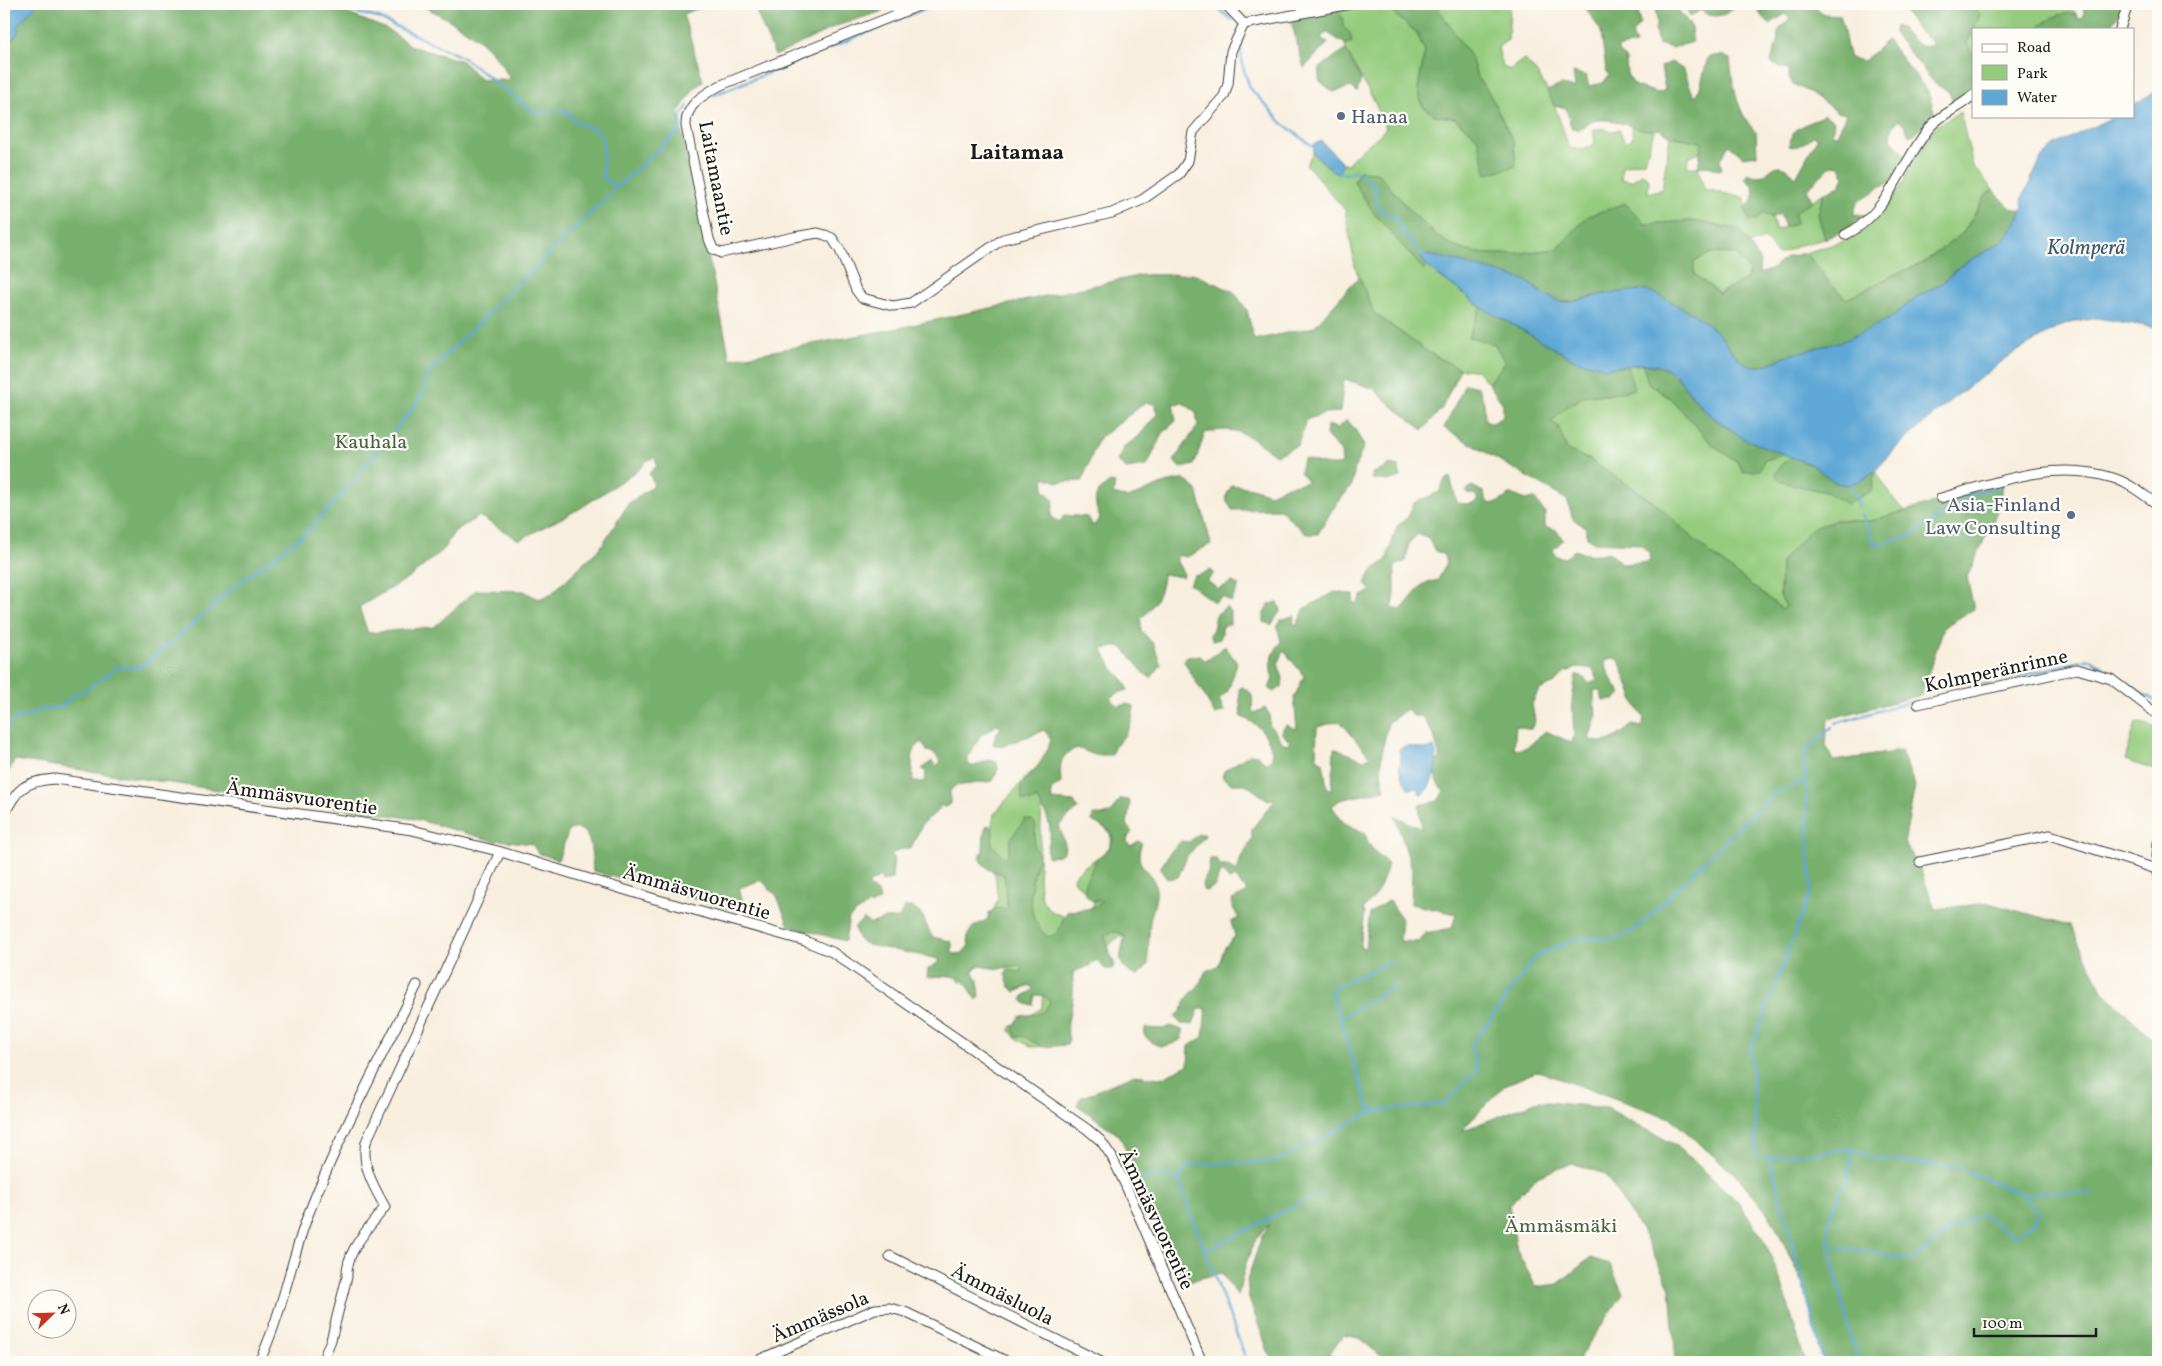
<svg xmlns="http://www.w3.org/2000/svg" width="2162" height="1366" font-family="Vollkorn,serif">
  <rect width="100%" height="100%" fill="#fdfcf7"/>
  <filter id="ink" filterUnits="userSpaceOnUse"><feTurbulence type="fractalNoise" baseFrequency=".02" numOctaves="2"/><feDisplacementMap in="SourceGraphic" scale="10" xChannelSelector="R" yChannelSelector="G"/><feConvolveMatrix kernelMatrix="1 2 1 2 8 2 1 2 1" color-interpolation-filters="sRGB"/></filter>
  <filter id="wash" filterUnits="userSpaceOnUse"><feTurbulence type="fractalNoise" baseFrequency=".0096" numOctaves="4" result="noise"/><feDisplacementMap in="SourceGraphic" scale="20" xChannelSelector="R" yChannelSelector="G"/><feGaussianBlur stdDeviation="1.12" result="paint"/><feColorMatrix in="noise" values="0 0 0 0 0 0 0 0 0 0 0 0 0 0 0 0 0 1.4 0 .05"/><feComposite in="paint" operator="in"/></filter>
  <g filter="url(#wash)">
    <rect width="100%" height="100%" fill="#f8eede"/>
    <path fill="#94cb7d" stroke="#58744c" d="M 1376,4 L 1395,4 L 1394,14 L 1416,32 L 1425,51 L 1418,88 L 1434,115 L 1454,118 L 1477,137 L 1514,143 L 1489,93 L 1478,79 L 1471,58 L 1434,4 L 1510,4 L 1508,40 L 1498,47 L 1502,66 L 1509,70 L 1524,59 C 1549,82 1559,117 1569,148 L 1583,150 L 1595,143 L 1593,130 L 1603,128 L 1611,132 L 1619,129 L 1625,143 L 1633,138 L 1631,125 L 1654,131 L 1645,161 L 1622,166 L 1621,179 L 1631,181 L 1642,174 L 1649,179 L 1648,193 L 1662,189 L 1670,136 L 1702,142 L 1700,152 L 1688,157 L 1687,167 L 1698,167 L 1704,189 L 1745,198 L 1745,208 L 1757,220 L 1763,213 L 1772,217 L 1775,230 L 1785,227 L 1794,212 L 1824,193 L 1818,214 L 1825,239 L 1800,245 L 1778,255 L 1765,239 L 1749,244 L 1740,230 L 1728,227 L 1692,221 L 1645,224 L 1588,216 L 1557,249 C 1527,252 1491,259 1461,249 C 1430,239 1399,197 1377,173 L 1359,171 L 1354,182 L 1376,216 L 1424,269 L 1427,266 L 1481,307 L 1469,337 L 1495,344 L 1505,363 L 1488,383 L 1477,370 L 1460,369 L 1428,352 L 1374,313 L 1355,267 L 1345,210 L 1306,164 L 1313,153 L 1333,171 L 1338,172 L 1343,163 L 1347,165 C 1357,150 1374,142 1386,128 L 1374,101 L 1346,50 L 1345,44 L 1352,42 L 1350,33 L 1343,26 L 1342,16 L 1336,10 Z
      M 1971,4 L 2069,4 L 2076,14 C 2062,11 2047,19 2037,29 L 1973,29 L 1973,57 L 1967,43 L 1980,15 Z
      M 1960,112 L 1973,166 L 1993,190 L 1987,194 L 1963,233 L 1923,263 L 1889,277 L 1847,299 C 1829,284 1820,269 1805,253 L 1854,238 L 1877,217 L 1903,183 L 1911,163 L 1922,144 L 1936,126 Z
      M 1711,253 L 1736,254 L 1749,271 L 1746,280 L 1719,293 L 1694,274 L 1694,262 Z
      M 1643,363 L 1648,383 L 1671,399 L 1713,445 L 1736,461 L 1744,472 L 1764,460 L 1778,457 L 1782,453 L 1792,457 L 1781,465 L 1806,487 L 1826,492 L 1847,504 L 1871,491 L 1875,471 L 1896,502 L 1906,511 L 1871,521 L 1836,520 L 1781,562 L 1780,596 L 1786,606 L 1782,609 L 1705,550 L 1654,502 L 1590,460 L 1567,451 L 1558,427 L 1551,423 L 1565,408 L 1586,395 L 1607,395 L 1633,389 L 1627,366 Z
      M 2136,722 L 2158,728 L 2158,771 L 2125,760 Z
      M 1037,768 C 1038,779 1042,791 1042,802 C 1042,820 1035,889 1043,901 C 1051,914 1062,918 1075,915 C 1085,912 1092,911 1095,900 C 1087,895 1083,887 1074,882 L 1073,878 C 1090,854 1133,851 1098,821 L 1102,815 L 1109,813 L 1122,829 L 1127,936 L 1115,939 L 1103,952 L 1074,970 L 1069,989 L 1041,1046 C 1032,1050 1015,1039 1010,1031 L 1011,1027 L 1042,1008 L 1043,990 L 1039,978 L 1023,989 L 1015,992 L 1012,979 L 1005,966 C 990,966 974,961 970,978 L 961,982 L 952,973 L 952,963 L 983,935 L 989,913 L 994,909 L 998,899 L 995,873 L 981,862 L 980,856 L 990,836 L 994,814 L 1028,775 Z"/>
    <path fill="#77af6c" stroke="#4a6644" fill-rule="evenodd" d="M 37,4 L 323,4 L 387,29 L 413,47 L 462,61 L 482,80 C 492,78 499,82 510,79 C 488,38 459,25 419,4 L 711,4 L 683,14 L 703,81 L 692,91 L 678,113 L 730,359 L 894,329 L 1142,275 L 1194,274 L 1234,292 L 1247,310 L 1254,340 L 1314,327 L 1359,276 L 1374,313 L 1428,352 L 1460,369 L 1442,408 L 1423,430 L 1392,406 L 1374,389 L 1344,379 L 1340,412 L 1325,413 L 1306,420 L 1298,445 L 1276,455 C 1249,437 1239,424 1205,433 L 1194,465 L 1180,468 L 1174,461 L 1198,425 L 1196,412 L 1183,403 L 1173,404 L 1176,421 L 1162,434 L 1147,466 L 1126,469 L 1117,461 L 1124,447 L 1138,437 L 1157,414 L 1154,404 L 1146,402 L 1098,439 L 1082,481 L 1058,482 L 1044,477 L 1044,490 L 1054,501 L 1051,516 L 1060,523 L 1064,515 L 1088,517 L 1093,526 L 1100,518 C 1092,498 1094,494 1110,482 L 1115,483 L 1113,494 L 1128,498 L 1165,483 L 1184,479 L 1197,490 L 1211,544 L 1187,557 L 1177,555 L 1177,562 L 1184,574 L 1182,577 L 1163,574 C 1163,591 1153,608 1141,619 L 1141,630 L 1154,645 L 1161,665 L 1151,678 L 1145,674 L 1121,646 L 1102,649 L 1113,669 L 1126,683 L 1128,690 L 1118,693 L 1111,698 L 1118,706 L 1126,704 L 1134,706 C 1133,724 1127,736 1114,746 L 1112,755 L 1095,755 L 1077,748 C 1058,756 1060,765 1061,783 L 1051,790 L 1052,800 L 1074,802 L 1078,809 L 1059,825 L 1065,845 L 1064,852 L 1059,855 L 1048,857 C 1046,848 1049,845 1050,837 C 1052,825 1044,809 1037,799 L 1033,801 L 1022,801 L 1021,785 C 1034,772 1047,756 1051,739 L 1044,730 L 1001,747 L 993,744 L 996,734 L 1001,728 L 997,725 L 980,736 L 967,759 L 970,766 C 981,767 986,755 997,763 L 998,769 L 993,781 L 955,786 L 950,791 L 950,804 L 945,807 L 938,805 L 940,809 L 922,824 L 911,848 L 903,849 L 891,854 L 891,856 L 894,857 L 892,879 L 882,882 L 881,877 L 869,883 L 870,887 L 879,895 L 880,900 L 871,905 L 868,904 L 849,918 L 845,941 L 789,926 L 777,896 L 761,880 L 739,888 L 743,902 L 738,911 L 593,871 C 591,854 593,822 569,830 L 558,860 L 538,853 L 532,844 L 499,840 L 497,842 L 415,819 L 15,760 L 4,780 L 4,50 L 11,42 L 17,26 ZM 655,457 L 657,466 L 649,473 L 654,485 L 629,503 L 600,548 L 587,560 L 550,595 L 538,599 L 524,591 L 476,590 L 434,627 L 368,633 L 359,607 L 410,577 L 442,551 L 455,531 L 479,516 L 519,540 L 581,508 L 642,467 L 646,461 ZM 922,742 L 927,751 L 934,753 L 941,762 L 936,766 L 932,761 L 922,769 L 926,773 L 925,780 L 921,782 L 913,782 C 913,768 908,750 922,742 Z
      M 753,4 L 881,4 L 883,11 L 836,26 L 775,56 Z
      M 1395,4 L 1436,5 L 1471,58 L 1478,79 L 1489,93 L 1514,143 L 1516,166 L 1487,174 L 1477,137 L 1455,118 L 1434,115 L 1422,106 L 1418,88 L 1425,51 L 1416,32 L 1394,14 Z
      M 1583,4 L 1637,4 L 1640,24 L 1632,34 L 1636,44 L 1617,48 L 1626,60 L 1627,74 L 1635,86 L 1658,93 L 1665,90 L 1661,67 L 1671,62 L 1684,70 L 1694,97 L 1700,88 L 1708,57 L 1721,55 L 1730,59 C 1733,85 1737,114 1756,132 L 1757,155 L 1743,157 L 1729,145 L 1720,160 L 1722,169 L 1719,170 L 1708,166 L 1698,167 L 1702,142 L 1670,136 L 1660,129 C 1641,135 1614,115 1593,121 C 1589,123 1584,127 1580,130 L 1571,127 L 1566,108 L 1554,105 L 1547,91 L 1561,85 L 1575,88 L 1573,72 L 1586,76 L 1589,86 L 1603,83 L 1609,75 L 1606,70 L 1601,31 Z
      M 1655,4 L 1674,4 L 1691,26 L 1692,42 L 1672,48 L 1658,44 L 1655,30 L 1657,22 Z
      M 1685,4 L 1737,4 C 1730,15 1712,21 1701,10 L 1690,17 Z
      M 1759,4 L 1814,4 L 1822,14 L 1840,15 C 1845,30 1845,44 1850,58 L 1864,61 L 1887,40 L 1928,92 L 1934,111 C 1929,122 1921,132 1909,136 L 1904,124 L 1898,120 L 1892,128 L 1891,139 L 1906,156 L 1894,180 C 1876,186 1872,196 1858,201 L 1853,214 L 1867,215 L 1850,227 L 1825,239 L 1818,214 L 1824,193 L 1840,186 L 1844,176 L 1840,166 L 1832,165 L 1807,189 L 1812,201 L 1795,212 L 1796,223 L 1785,227 L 1780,214 L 1772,217 L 1763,213 L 1757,220 L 1750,222 L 1745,208 L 1754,199 L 1753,186 L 1744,178 L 1748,173 C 1768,184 1770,161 1784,167 C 1788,169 1793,174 1796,177 L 1818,137 L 1813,136 C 1806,142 1798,149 1788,146 L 1795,130 L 1824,115 L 1834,121 L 1832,134 L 1837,135 L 1846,114 L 1837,112 L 1811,93 L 1793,84 L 1789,78 L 1789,70 L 1771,63 C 1773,51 1779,43 1778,31 L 1790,18 L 1785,14 L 1770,24 L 1759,13 Z
      M 1900,4 L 1919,4 L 1939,10 L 1941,4 L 1971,4 L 1980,15 L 1967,43 L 1973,57 L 1973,89 L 1965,97 L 1954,104 L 1948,91 L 1935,84 L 1894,33 L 1895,25 C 1910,31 1910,47 1932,46 L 1932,42 L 1918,31 Z
      M 2083,4 L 2122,4 L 2120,11 L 2108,29 L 2037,29 C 2047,19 2062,11 2076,14 L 2078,20 L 2084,14 Z
      M 1336,10 L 1342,16 L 1343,26 L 1350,33 L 1352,42 L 1345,44 L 1326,32 L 1321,38 L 1328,43 L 1304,68 L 1291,21 Z
      M 1346,50 L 1361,80 L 1357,92 L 1351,87 L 1333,92 L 1319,80 L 1320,68 L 1337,55 Z
      M 1359,171 L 1377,172 C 1399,197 1430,239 1461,249 C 1491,259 1527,252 1557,249 L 1588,216 L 1625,203 L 1645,224 L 1692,221 L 1740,230 L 1760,261 L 1759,274 L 1772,269 L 1787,257 L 1805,253 L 1818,267 L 1830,285 L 1847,299 L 1889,277 L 1923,263 L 1963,233 L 1987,194 L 1993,190 L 2011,208 L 2020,210 L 2017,223 L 2002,242 L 1960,266 L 1941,284 L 1919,296 L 1889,319 L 1847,340 L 1793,354 L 1763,366 L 1752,366 L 1739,360 L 1700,318 L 1653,292 L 1639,290 L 1603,294 L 1572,302 L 1561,302 L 1543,294 L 1525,280 L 1422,257 L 1427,266 L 1424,270 L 1376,216 L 1354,182 ZM 1711,253 L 1736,254 L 1749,271 L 1746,280 L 1719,293 L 1694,274 L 1694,262 Z
      M 1481,307 L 1575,360 L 1606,368 L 1627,366 L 1634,389 L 1607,395 L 1586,395 L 1565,408 L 1551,422 L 1558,426 L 1567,450 L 1590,460 L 1654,502 L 1706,550 L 1782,609 L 1786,606 L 1780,596 L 1781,562 L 1811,529 L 1836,520 L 1871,521 L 2002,483 L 1999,508 L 1967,577 L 1974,609 L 1944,627 L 1921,695 L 1828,719 L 1826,745 L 1834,761 L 1901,751 L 1915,786 L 1904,843 L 1918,863 L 1935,909 L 1988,903 L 2070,925 L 2102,990 L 2158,1044 L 2158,1362 L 1823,1362 L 1803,1285 L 1772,1219 L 1740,1179 L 1670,1118 L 1538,1071 L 1505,1085 L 1461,1131 L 1538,1101 L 1607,1108 L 1677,1146 L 1737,1201 L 1765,1241 L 1783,1287 L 1805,1362 L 1676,1362 L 1670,1288 L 1645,1236 L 1605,1174 L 1571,1163 L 1537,1177 L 1509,1205 L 1517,1251 L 1536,1287 L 1558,1284 L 1590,1258 L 1610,1264 L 1623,1294 L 1576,1362 L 1391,1362 L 1387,1361 L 1359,1338 L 1344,1335 L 1328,1354 L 1340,1362 L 1272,1362 L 1249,1299 L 1247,1280 L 1262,1236 L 1269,1225 C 1250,1237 1243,1275 1238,1296 L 1221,1273 L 1182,1283 L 1120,1136 L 1077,1105 L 1080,1098 L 1133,1075 L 1160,1078 L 1188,1065 L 1189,1046 L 1203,1037 L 1206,1008 L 1199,1008 L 1193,1024 L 1181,1024 L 1175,1016 L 1181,1012 L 1186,999 L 1199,985 L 1206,971 L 1218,966 L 1225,947 L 1235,936 L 1231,922 L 1239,918 L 1233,908 L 1232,900 L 1246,893 L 1246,888 L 1241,885 L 1236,877 L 1229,880 L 1221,871 L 1215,886 L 1206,891 L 1203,890 L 1202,883 L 1208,873 L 1210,859 L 1217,859 L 1220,866 L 1228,866 L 1236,871 L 1238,869 L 1241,857 L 1252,840 L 1252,829 L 1274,801 L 1273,799 L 1268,800 L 1245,784 L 1232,784 L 1222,777 L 1224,771 L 1250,754 L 1258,755 L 1266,764 L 1272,758 C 1272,738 1259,723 1241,717 L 1239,689 L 1242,687 C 1254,692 1253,698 1252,710 L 1254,713 L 1265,708 L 1270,715 L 1269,724 L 1283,743 L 1289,744 L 1289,741 L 1281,732 L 1286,725 L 1297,729 L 1294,698 L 1304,676 L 1285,652 L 1282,652 L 1278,664 L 1283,678 L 1282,687 L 1274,692 L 1269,689 L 1273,678 C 1267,663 1273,654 1281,641 L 1277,626 L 1281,620 L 1295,615 L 1293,623 L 1297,625 L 1305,608 L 1335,592 L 1354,595 L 1353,602 L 1357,604 L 1362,596 L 1371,591 L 1365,584 C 1369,573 1376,566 1386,561 L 1397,526 L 1408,517 L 1414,503 L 1439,492 L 1444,481 L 1450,477 L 1457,503 L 1469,504 L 1478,501 L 1476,495 L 1467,493 L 1467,490 L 1472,486 L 1483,492 L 1486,500 L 1490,504 L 1499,502 L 1511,494 L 1526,500 L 1534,498 L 1545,513 L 1545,527 L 1557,530 L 1563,540 L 1553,550 L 1556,556 L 1565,558 L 1575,550 C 1587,556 1597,555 1609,552 L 1622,564 L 1650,562 L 1649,553 L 1640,544 L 1593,542 L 1587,537 L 1586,528 L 1573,519 L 1567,500 L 1444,428 L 1465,384 L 1478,387 L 1484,402 L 1485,420 L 1493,423 L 1503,416 L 1503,404 L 1488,383 L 1505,363 L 1495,344 L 1468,337 ZM 1418,534 L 1427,537 L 1435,551 L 1443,554 L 1447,562 L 1438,580 L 1423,584 L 1401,610 L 1392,608 C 1397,595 1394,580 1395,566 L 1406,561 L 1409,543 ZM 1613,658 L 1619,660 L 1636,706 L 1644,718 L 1642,727 L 1632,725 C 1620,735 1605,748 1589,739 L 1597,714 L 1594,703 L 1594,690 L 1600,690 L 1603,701 L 1615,700 L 1621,693 C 1614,684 1606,672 1605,660 ZM 1581,667 L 1593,669 L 1597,679 L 1590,684 L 1582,676 L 1576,675 L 1572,700 L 1574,735 L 1572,743 L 1546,731 C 1536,738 1527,752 1514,749 L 1516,726 L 1526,729 L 1531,729 L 1535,721 L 1532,704 L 1539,690 L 1555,683 L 1565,672 ZM 1407,709 L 1413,716 L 1422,716 L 1434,736 L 1440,758 L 1436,762 C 1434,775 1434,781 1444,791 L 1438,801 L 1419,805 L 1422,829 L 1395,816 L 1412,869 L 1411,904 L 1456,914 L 1452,928 L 1426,933 L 1419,942 L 1400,941 L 1402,919 L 1389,900 L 1370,913 L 1365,948 L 1360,948 L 1365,913 L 1363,909 C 1376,899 1384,880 1388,864 C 1378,854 1368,848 1365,833 L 1343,822 L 1332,806 L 1340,800 L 1385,790 C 1377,766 1383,747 1388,723 ZM 1340,721 L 1370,757 L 1364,760 L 1334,748 L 1332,790 L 1327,787 L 1323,762 L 1316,757 L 1317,727 Z
      M 1643,364 C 1683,369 1680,387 1705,411 C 1726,431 1754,442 1782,453 L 1778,457 L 1764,460 L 1760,470 L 1744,472 L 1736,461 L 1713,445 L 1671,399 L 1648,383 Z
      M 1347,420 L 1355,429 L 1364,446 L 1355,467 L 1352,485 L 1332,510 L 1318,534 L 1306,534 L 1280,509 L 1232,510 L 1225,498 L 1232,485 L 1252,488 L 1270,494 L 1287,486 L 1308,482 L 1300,472 L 1303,459 C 1320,461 1325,468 1342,464 L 1341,452 L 1326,435 L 1327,425 L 1338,428 Z
      M 1792,457 L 1812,465 L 1823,473 L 1860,481 L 1875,471 L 1871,491 L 1847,504 L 1826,492 L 1782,482 L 1775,475 L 1781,465 Z
      M 1390,464 L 1398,466 L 1401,477 L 1388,481 L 1372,479 L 1372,473 L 1382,470 Z
      M 1209,570 L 1213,572 L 1213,575 L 1207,581 L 1218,589 L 1233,582 L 1239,586 L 1231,602 L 1222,596 L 1215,603 L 1189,584 L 1194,576 L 1202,574 Z
      M 1278,602 L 1281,610 L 1271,625 L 1264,622 L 1264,613 L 1269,604 Z
      M 1226,607 L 1230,611 L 1230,624 L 1222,626 L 1222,633 L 1220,639 L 1213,641 L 1210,634 L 1213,629 L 1216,615 Z
      M 1225,646 L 1237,663 L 1228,691 L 1219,699 L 1224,711 L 1215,715 C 1206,696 1194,680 1184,661 L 1186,657 L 1200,655 L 1204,660 L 1209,659 Z
      M 1121,799 L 1128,800 L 1130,804 L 1127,826 L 1132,832 L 1128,837 L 1127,842 L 1131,846 L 1138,841 L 1142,843 C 1132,866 1150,869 1155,884 C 1159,897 1152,910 1150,922 C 1149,937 1148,951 1148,965 L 1137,976 C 1115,967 1120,955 1125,936 C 1118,931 1113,931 1105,935 L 1108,949 L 1115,965 L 1112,969 L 1105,969 L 1096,960 L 1091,965 L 1073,972 C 1072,980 1074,988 1073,996 C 1072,1012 1064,1024 1069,1040 L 1067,1045 L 1042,1047 L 1025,1037 L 1016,1036 L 1013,1030 L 1019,1017 C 1032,1011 1040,1021 1050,1002 L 1045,996 L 1035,995 L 1033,1005 L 1026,1004 L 1022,1000 L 1025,995 L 1034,989 L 1028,985 L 1015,992 L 1010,987 L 1005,974 L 1010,970 L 1018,972 L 1022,971 L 1021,966 L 1009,966 L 1000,969 L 978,966 L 972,971 L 978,979 L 980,997 L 977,1000 L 963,979 L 950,976 L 927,977 L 928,969 L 939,962 L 939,959 L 868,945 L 859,940 L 854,928 L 863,919 L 870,924 L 885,919 L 899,918 L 905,907 L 912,907 L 922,915 L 932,937 L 950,941 L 952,943 L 952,952 L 954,954 L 963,953 L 969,945 L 967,936 L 973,927 L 988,919 C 990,910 996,906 1005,910 L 1007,907 L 1004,875 L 988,869 L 982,863 C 984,850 982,838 986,826 L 989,825 L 993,832 L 992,845 L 1005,858 L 1008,854 L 1011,838 L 1025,819 L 1032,820 L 1036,825 L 1034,845 L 1039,857 C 1029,881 1024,919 1048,937 C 1063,934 1059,921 1068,911 C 1079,910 1095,910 1102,901 L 1092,901 L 1085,893 L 1085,883 L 1097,858 L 1109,849 L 1113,839 L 1110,831 L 1092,821 L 1093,815 C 1117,816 1108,812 1121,799 Z
      M 1198,834 L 1204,834 L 1205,836 L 1187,856 L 1178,877 L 1167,879 L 1160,869 L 1170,852 L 1181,841 L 1189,842 Z
      M 1171,1026 L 1182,1030 L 1182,1039 C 1166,1048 1157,1050 1144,1035 L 1145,1028 L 1163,1029 Z"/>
    <path fill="#5ea7d5" stroke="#3d6278" d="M 4,4 L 37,4 L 17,26 L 19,31 L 4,50 Z
      M 2158,90 L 2158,328 L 2097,318 L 2064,324 L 2008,357 L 1951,400 L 1898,446 L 1875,471 L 1860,481 L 1846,485 L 1835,482 L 1812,465 L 1744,439 L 1705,411 L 1674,373 L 1660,366 L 1643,364 L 1606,368 L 1575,360 L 1481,307 L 1438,275 L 1427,266 L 1421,257 L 1425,255 L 1445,258 L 1525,280 L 1543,294 L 1561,302 L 1572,302 L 1603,294 L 1639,290 L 1653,292 L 1700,318 L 1719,334 L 1739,360 L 1752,366 L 1763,366 L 1793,354 L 1846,340 L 1889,319 L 1919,296 L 1941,284 L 1960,266 L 2002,242 L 2017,223 L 2023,206 L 2021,200 L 2042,157 L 2055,145 L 2115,116 L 2133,116 L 2133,105 Z
      M 1321,141 L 1343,163 L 1338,173 L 1333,171 L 1313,153 L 1314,144 Z
      M 1407,746 L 1425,749 L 1434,747 C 1440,762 1434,779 1425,793 L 1420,794 L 1417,788 L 1409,789 L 1402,778 L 1399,767 L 1401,764 L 1399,749 Z"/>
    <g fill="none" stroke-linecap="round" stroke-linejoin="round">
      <path stroke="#5ea7d5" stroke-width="2.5" d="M 323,4 L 378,18 L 464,58 L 533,112 L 566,111 L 577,123 L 596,130 L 603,138 L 603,178 L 617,187
        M 1213,4 L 1232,20
        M 1241,45 L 1242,64 L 1250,88 L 1282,123 L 1315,148
        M 714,95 L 937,4
        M 1338,172 L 1346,174 L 1354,171 L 1369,181 L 1375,187 L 1376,203 L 1380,210 L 1394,216 L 1405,235 L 1423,256
        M 1851,484 L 1859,506
        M 1862,514 L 1875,545 L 1909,536 L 1929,524 L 1965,496 L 1999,486
        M 2119,678 L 2158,703
        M 2003,680 L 2090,659 L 2107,670
        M 1962,690 L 1990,683
        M 1836,723 L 1911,702
        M 4,728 L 16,719 L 33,714 L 40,710 L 60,707 L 76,694 L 85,690 L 119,667 L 138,668 L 174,641 L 234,587 L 308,531 L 350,485 L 420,399 L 430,371 L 617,187 L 681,129 L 681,115 L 688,106
        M 1806,781 L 1806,789
        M 1791,787 L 1806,781 L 1803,754 L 1832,727
        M 1340,1018 L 1395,986
        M 1373,1111 L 1368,1106 L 1331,992 L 1335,986 L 1392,962
        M 1853,1149 L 1848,1176 L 1829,1217 L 1829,1245 L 1857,1362
        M 1757,1157 L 1751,1050 L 1811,890 L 1806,794
        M 1764,1158 L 1854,1149 L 1872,1158 L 1959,1168 L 2022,1194 L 2055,1191 L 2091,1194
        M 1770,1159 L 1824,1362
        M 1141,1179 L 1157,1176 L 1178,1179 L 1247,1362
        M 1178,1179 L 1187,1167 L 1196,1164 L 1275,1162 L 1373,1111 L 1444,1104 L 1477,1070 L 1471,1046 L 1536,956 L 1579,938 L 1620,938 L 1638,927 L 1773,794 L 1786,789
        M 1829,1245 L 1913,1260 L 1950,1229 L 1981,1214 L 2015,1236 L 2033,1223 L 2039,1214 L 2022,1194
        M 1205,1251 L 1322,1192"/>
    </g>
  </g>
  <g filter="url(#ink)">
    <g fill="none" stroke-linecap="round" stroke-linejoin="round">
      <defs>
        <path id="minor" d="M 923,4 L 721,85 C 704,94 685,105 686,126 L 709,239 L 713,249 L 721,253 L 794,237 L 818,233 L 825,235 L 832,238 L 840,250 L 856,290 L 862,298 L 893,306 L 911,303 L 1003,239 L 1112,213 L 1142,200 L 1179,174 L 1188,161 L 1193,132 L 1224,96 L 1228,84 L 1231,51 L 1244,24
          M 1225,4 L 1244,24
          M 1244,24 L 1351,4
          M 2120,29 L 2128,4
          M 1845,235 C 1890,213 1901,162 1930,127 C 1941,114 1961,107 1973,95
          M 1941,498 C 1997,482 2054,459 2113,478 C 2129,483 2144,495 2158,505
          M 1918,704 L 2077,669 L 2111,679 L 2158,715
          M 4,815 C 17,788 25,781 55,779 L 412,830 L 498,851 L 655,899 L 805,941 L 832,952 L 1087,1129 L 1101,1141 L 1112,1157 L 1125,1184 L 1202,1362
          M 2158,843 L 2156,869 L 2158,879
          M 1920,862 L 2050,835 L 2156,869
          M 890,1256 L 1101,1362
          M 259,1362 C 282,1315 290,1263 308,1215 C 339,1136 379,1061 417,985
          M 322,1362 L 331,1340 L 347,1277 C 345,1251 370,1227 385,1207 C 374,1187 361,1166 366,1142 L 500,852
          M 754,1362 L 875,1309 L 890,1308 L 905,1312 L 1008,1362"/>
      </defs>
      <use href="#minor" stroke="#3d3c39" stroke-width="11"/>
      <use href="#minor" stroke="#fff" stroke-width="9"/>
    </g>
  </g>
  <g fill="#5c6f8a" stroke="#fdfcf7" stroke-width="2">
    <circle cx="1341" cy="116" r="5"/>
    <circle cx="2071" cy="515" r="5"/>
  </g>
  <g text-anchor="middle" stroke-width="4.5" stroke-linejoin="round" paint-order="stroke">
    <g font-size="20" fill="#4e5e75" stroke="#fdfcf7" text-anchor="start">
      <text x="1351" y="123">Hanaa</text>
      <text x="2061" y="511" text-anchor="end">Asia-Finland<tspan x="2061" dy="23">Law Consulting</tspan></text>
    </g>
    <g font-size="20" fill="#1c1c1c" stroke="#fdfcf7">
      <text transform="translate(717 178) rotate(79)" y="7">Laitamaantie</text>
      <text transform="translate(1996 670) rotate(-12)" y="7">Kolmperänrinne</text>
      <text transform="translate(302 797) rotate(8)" y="7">Ämmäsvuorentie</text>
      <text transform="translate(697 892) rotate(16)" y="7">Ämmäsvuorentie</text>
      <text transform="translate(1157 1219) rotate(65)" y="7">Ämmäsvuorentie</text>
      <text transform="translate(1003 1294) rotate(27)" y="7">Ämmäsluola</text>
      <text transform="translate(820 1316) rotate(-23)" y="7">Ämmässola</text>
    </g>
    <g font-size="20" fill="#4c6243" stroke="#fdfcf7">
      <text x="371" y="448">Kauhala</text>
      <text x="1561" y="1232">Ämmäsmäki</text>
    </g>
    <g font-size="21" font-weight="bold" fill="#1c1c1c" stroke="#fdfcf7">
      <text x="1017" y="159">Laitamaa</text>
    </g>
    <g font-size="21" font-style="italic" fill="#3a5b6f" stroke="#fdfcf7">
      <text x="2086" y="254">Kolmperä</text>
    </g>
  </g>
  <rect width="2162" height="1366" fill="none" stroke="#fdfcf7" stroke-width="20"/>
  <rect x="1972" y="28" width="162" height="90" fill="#fdfcf7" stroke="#a3a29f"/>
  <rect x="1982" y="44" width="25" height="8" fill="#ffffff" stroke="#a3a29f"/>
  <text x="2017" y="52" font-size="15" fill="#1c1c1c">Road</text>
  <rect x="1982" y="65" width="25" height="15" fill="#94cb7d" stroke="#a3a29f"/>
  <text x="2017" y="78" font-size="15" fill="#1c1c1c">Park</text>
  <rect x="1982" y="90" width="25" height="15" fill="#5ea7d5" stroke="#a3a29f"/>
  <text x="2017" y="102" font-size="15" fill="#1c1c1c">Water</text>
  <g transform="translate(52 1314) rotate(67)"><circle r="24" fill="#fdfcf7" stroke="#a3a29f"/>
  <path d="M0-4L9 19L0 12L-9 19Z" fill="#c8321e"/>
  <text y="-8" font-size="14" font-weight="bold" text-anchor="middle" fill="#1c1c1c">N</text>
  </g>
  <path d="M1974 1328v8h122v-8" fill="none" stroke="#1c1c1c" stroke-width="2.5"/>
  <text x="1982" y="1328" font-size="15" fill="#1c1c1c" stroke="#fdfcf7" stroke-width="4" paint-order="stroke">100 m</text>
</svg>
